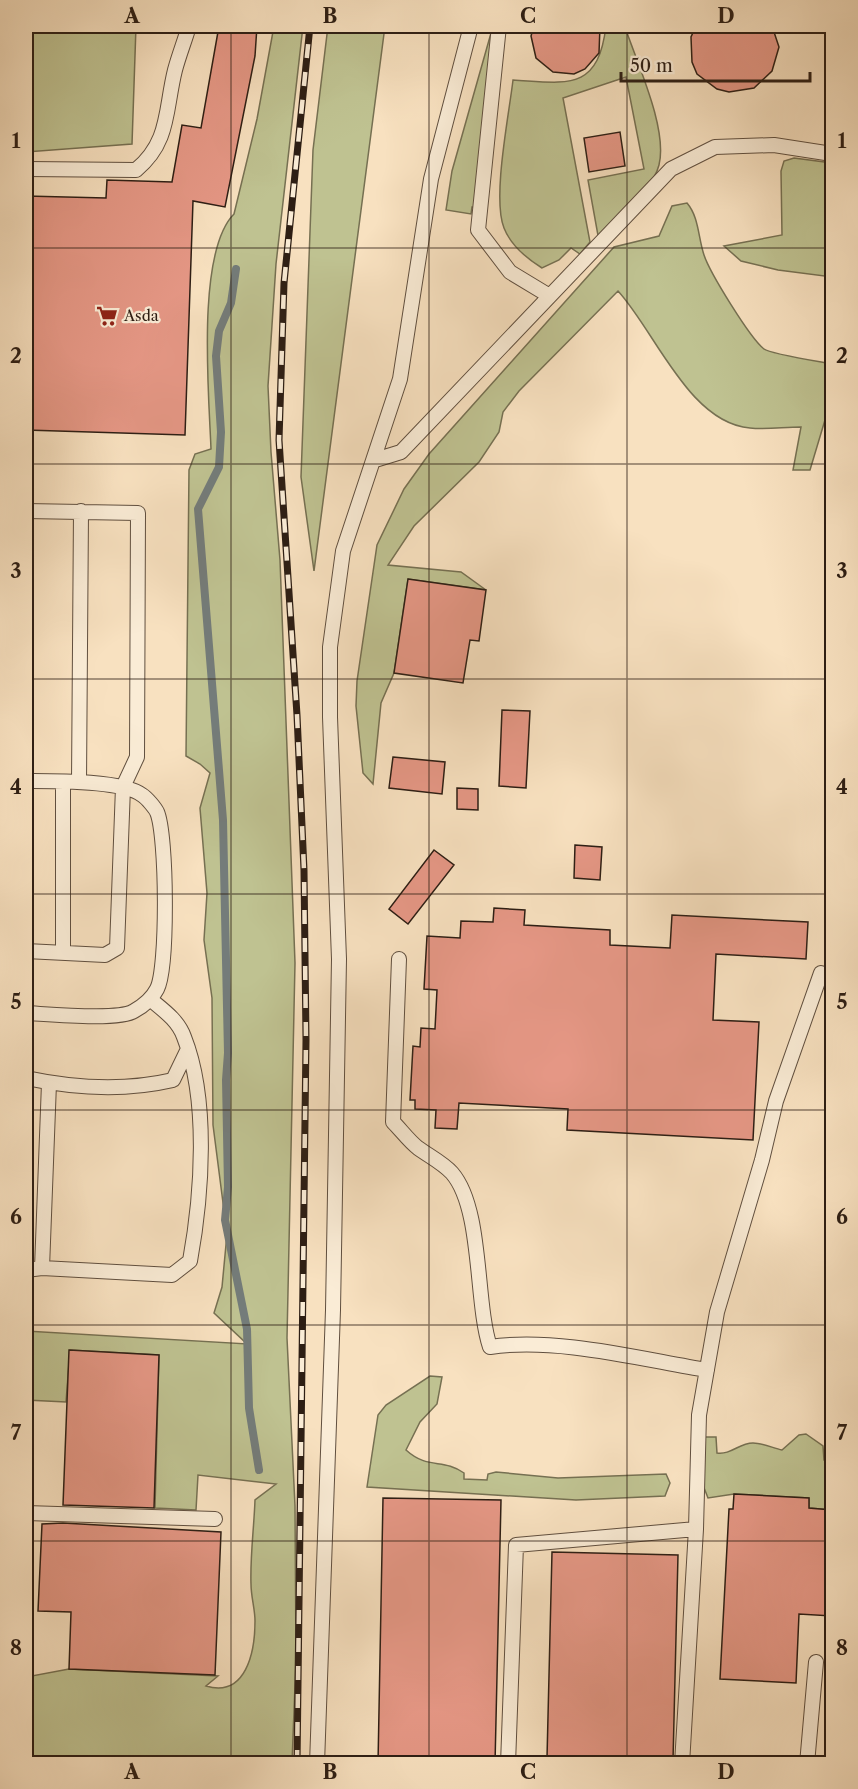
<svg xmlns="http://www.w3.org/2000/svg" width="858" height="1789" font-family="'Libre Caslon Text',serif">
  <rect width="100%" height="100%" fill="#f8e1c0"/>
  <filter id="stains"><feTurbulence type="fractalNoise" baseFrequency=".00333" numOctaves="4"/><feColorMatrix values="0 0 0 0 .2 0 0 0 0 .09 0 0 0 0 .02 0 0 0 .5 -.17"/></filter>
  <radialGradient id="worn" r=".72"><stop offset=".6" stop-color="#630" stop-opacity="0"/><stop offset="1" stop-color="#630" stop-opacity=".3"/></radialGradient>
  <path fill="#bfc291" stroke="#767052" stroke-width="1.5" d="M 26,26 L 136,26 L 132,144 L 26,152 Z
    M 274,26 L 303,26 L 276,264 L 268,386 L 271,452 L 280,560 L 295,963 L 287,1338 L 295,1506 L 296,1659 L 292,1763 L 26,1763 L 26,1677 L 69,1669 L 218,1676 L 206,1686 C 246,1698 255,1652 255,1621 C 255,1609 251,1597 251,1584 C 250,1557 254,1528 255,1500 L 276,1484 L 198,1475 L 196,1510 L 155,1508 L 159,1355 L 70,1350 L 66,1402 L 26,1400 L 26,1331 L 247,1344 L 214,1313 L 222,1287 L 227,1234 L 213,1125 L 212,998 L 204,940 L 207,893 L 200,808 L 210,773 L 200,764 L 186,756 L 189,470 L 195,454 L 211,449 C 209,395 196,252 234,214 L 257,119 Z
    M 328,26 L 385,26 L 314,571 L 301,477 L 313,150 Z
    M 493,26 L 486,208 L 472,207 L 471,214 L 446,210 L 452,171 Z
    M 606,26 L 625,27 C 637,63 668,129 659,165 C 653,190 616,221 599,241 L 588,180 L 644,169 L 626,77 L 563,98 L 590,242 L 580,254 L 571,248 L 559,260 L 542,268 C 526,258 511,246 504,228 C 492,198 509,115 513,80 C 567,83 598,92 606,26 Z
    M 794,158 L 832,163 L 832,226 L 826,255 L 832,257 L 832,277 L 778,270 L 741,261 L 724,246 L 782,235 L 781,171 L 784,161 Z
    M 687,203 C 699,217 698,237 704,255 C 710,273 750,338 764,349 C 770,354 822,362 832,364 L 832,422 L 825,420 L 810,470 L 793,470 L 801,427 C 784,427 766,430 750,428 C 689,423 655,331 618,291 L 519,391 L 503,412 L 499,432 L 479,462 L 414,526 L 388,565 L 461,572 L 486,590 L 408,579 L 394,673 L 381,703 L 373,784 L 363,773 L 356,706 L 357,681 L 377,545 L 404,489 L 429,454 L 614,247 L 659,236 L 672,206 Z
    M 430,1376 L 442,1377 L 437,1404 L 420,1422 L 406,1450 C 428,1470 443,1458 464,1473 L 464,1479 L 487,1480 L 488,1474 L 496,1472 L 558,1478 L 666,1474 L 670,1483 L 665,1496 L 576,1500 L 367,1487 L 378,1415 L 386,1405 Z
    M 806,1434 L 823,1446 L 824,1460 L 832,1460 L 832,1510 L 809,1508 L 809,1498 L 734,1494 L 708,1498 L 701,1480 L 701,1437 L 716,1437 L 717,1453 C 731,1455 739,1443 753,1443 C 762,1443 773,1448 782,1450 L 799,1435 Z"/>
  <g fill="none" stroke-linecap="round" stroke-linejoin="round">
    <path stroke="#747c7a" stroke-width="8" d="M 236,269 L 231,303 L 219,331 L 216,356 L 221,432 L 219,467 L 198,509 L 223,820 L 228,1053 L 226,1080 L 228,1187 L 225,1220 L 247,1329 L 249,1408 L 259,1470"/>
  </g>
  <path fill="#e59785" stroke="#2d1e14" stroke-width="1.5" d="M 219,26 L 257,26 L 255,56 L 225,207 L 193,201 L 185,435 L 26,430 L 26,196 L 106,198 L 107,180 L 172,182 L 182,125 L 201,128 Z
    M 534,26 L 600,26 L 599,53 L 585,69 L 574,74 L 553,72 L 536,58 L 531,36 Z
    M 696,26 L 772,26 L 779,47 L 772,71 L 754,88 L 729,92 L 717,89 L 697,74 L 692,62 L 691,37 Z
    M 620,132 L 625,166 L 589,172 L 584,138 Z
    M 408,579 L 486,590 L 479,641 L 470,640 L 463,683 L 394,673 Z
    M 502,710 L 530,711 L 526,788 L 499,786 Z
    M 393,757 L 445,762 L 442,794 L 389,788 Z
    M 457,788 L 478,789 L 478,810 L 457,809 Z
    M 575,845 L 602,847 L 600,880 L 574,878 Z
    M 434,850 L 454,865 L 408,924 L 389,909 Z
    M 494,908 L 525,910 L 524,925 L 610,930 L 610,945 L 670,948 L 672,915 L 808,922 L 806,959 L 716,954 L 713,1020 L 759,1022 L 753,1140 L 567,1130 L 568,1109 L 459,1103 L 457,1129 L 435,1128 L 436,1110 L 415,1109 L 415,1100 L 410,1100 L 413,1046 L 420,1047 L 421,1028 L 435,1029 L 437,990 L 424,989 L 427,936 L 460,938 L 461,921 L 493,922 Z
    M 69,1350 L 159,1355 L 154,1508 L 63,1505 Z
    M 734,1494 L 809,1498 L 809,1508 L 832,1510 L 832,1616 L 799,1614 L 796,1683 L 720,1679 L 729,1509 L 733,1509 Z
    M 383,1498 L 501,1500 L 495,1764 L 378,1764 Z
    M 63,1523 L 221,1532 L 215,1675 L 69,1669 L 71,1612 L 38,1611 L 42,1524 Z
    M 552,1552 L 678,1555 L 673,1760 L 547,1758 Z"/>
  <g fill="none" stroke-linecap="round" stroke-linejoin="round">
    <defs>
      <path id="service" d="M 499,26 L 478,230 L 510,272 L 548,295
        M 26,169 L 136,170 C 170,142 165,110 175,70 C 179,55 185,40 189,26
        M 375,460 L 401,452 L 671,169 L 715,147 L 774,145 L 832,154
        M 26,511 L 138,513 L 137,757 L 123,787 L 117,948 L 105,955 L 26,951
        M 26,781 C 52,781 123,780 142,795 C 147,798 155,808 157,812 C 167,835 168,968 157,989 C 152,999 143,1006 134,1011 C 119,1021 47,1014 26,1013
        M 63,782 L 63,952
        M 79,782 L 81,511
        M 399,959 L 393,1122 C 401,1130 409,1141 418,1148 C 429,1156 443,1163 452,1173 C 483,1209 475,1302 490,1347 C 556,1337 640,1359 707,1370
        M 26,1078 C 73,1088 126,1091 173,1080 L 187,1051
        M 42,1268 L 49,1083
        M 26,1270 L 42,1268 L 172,1275 L 190,1261 C 202,1195 209,1100 184,1037 C 178,1020 163,1010 150,999
        M 26,1513 L 215,1519
        M 317,1764 L 333,1310 L 339,959 L 330,717 L 330,647 L 343,551 L 400,379 L 431,179 L 471,26
        M 508,1764 L 516,1545 L 696,1529
        M 682,1764 L 696,1529 L 699,1415 L 717,1312 L 762,1160 L 776,1101 L 821,973
        M 807,1764 L 816,1662"/>
    </defs>
    <use href="#service" stroke="#604f3f" stroke-width="16"/>
    <use href="#service" stroke="#faecd6" stroke-width="14"/>
    <defs>
      <path id="rail" d="M 297,1764 L 306,1040 L 304,870 L 297,715 L 279,440 L 284,283 L 310,26"/>
    </defs>
    <use href="#rail" stroke="#2d1e14" stroke-width="7"/>
    <use href="#rail" stroke="#faecd6" stroke-width="4.5" stroke-dasharray="14" stroke-linecap="butt"/>
  </g>
  <path fill="none" stroke="#2d1e14" stroke-width="1.5" stroke-opacity="0.55" d="M 231,26 L 231,1764M 429,26 L 429,1764M 627,26 L 627,1764M 26,248 L 832,248M 26,464 L 832,464M 26,679 L 832,679M 26,894 L 832,894M 26,1110 L 832,1110M 26,1325 L 832,1325M 26,1541 L 832,1541"/>
  <defs>
    <symbol id="supermarket-bare" viewBox="-9 -9 18 18"><path d="M-6-5.5h2.5l.6 2H6L4.5 2H-2.5L-4.4-4H-6ZM-1.5 3.2a1.3 1.3 0 1 0 .1 0ZM3 3.2a1.3 1.3 0 1 0 .1 0Z" fill="#8f2418" stroke="#faecd6" stroke-width="2.5" paint-order="stroke"/></symbol>
  </defs>
  <g fill-rule="evenodd">
    <use href="#supermarket-bare" x="92" y="301" width="30" height="30"/>
  </g>
  <g text-anchor="middle" stroke-width="4.5" stroke-linejoin="round" paint-order="stroke">
    <g font-size="15" fill="#2d1e14" stroke="#faecd6" text-anchor="start">
      <text x="124" y="321">Asda</text>
    </g>
  </g>
  <rect width="858" height="1789" fill="none" stroke="#f8e1c0" stroke-width="66"/>
  <path d="M621 72v9h189v-9" fill="none" stroke="#2d1e14" stroke-width="3"/>
  <text x="630" y="72" font-size="18" fill="#2d1e14" stroke="#faecd6" stroke-width="4.5" paint-order="stroke">50 m</text>
  <rect x="33" y="33" width="792" height="1723" fill="none" stroke="#2d1e14" stroke-width="2"/>
  <g font-size="20" text-anchor="middle" font-weight="bold" fill="#2d1e14">
    <text x="132" y="23">A</text>
    <text x="330" y="23">B</text>
    <text x="528" y="23">C</text>
    <text x="726" y="23">D</text>
    <text x="16" y="148">1</text>
    <text x="842" y="148">1</text>
    <text x="16" y="363">2</text>
    <text x="842" y="363">2</text>
    <text x="16" y="578">3</text>
    <text x="842" y="578">3</text>
    <text x="16" y="794">4</text>
    <text x="842" y="794">4</text>
    <text x="16" y="1009">5</text>
    <text x="842" y="1009">5</text>
    <text x="16" y="1224">6</text>
    <text x="842" y="1224">6</text>
    <text x="16" y="1440">7</text>
    <text x="842" y="1440">7</text>
    <text x="16" y="1655">8</text>
    <text x="842" y="1655">8</text>
    <text x="132" y="1779">A</text>
    <text x="330" y="1779">B</text>
    <text x="528" y="1779">C</text>
    <text x="726" y="1779">D</text>
  </g>
  <rect width="100%" height="100%" filter="url(#stains)"/>
  <rect width="100%" height="100%" fill="url(#worn)"/>
</svg>
